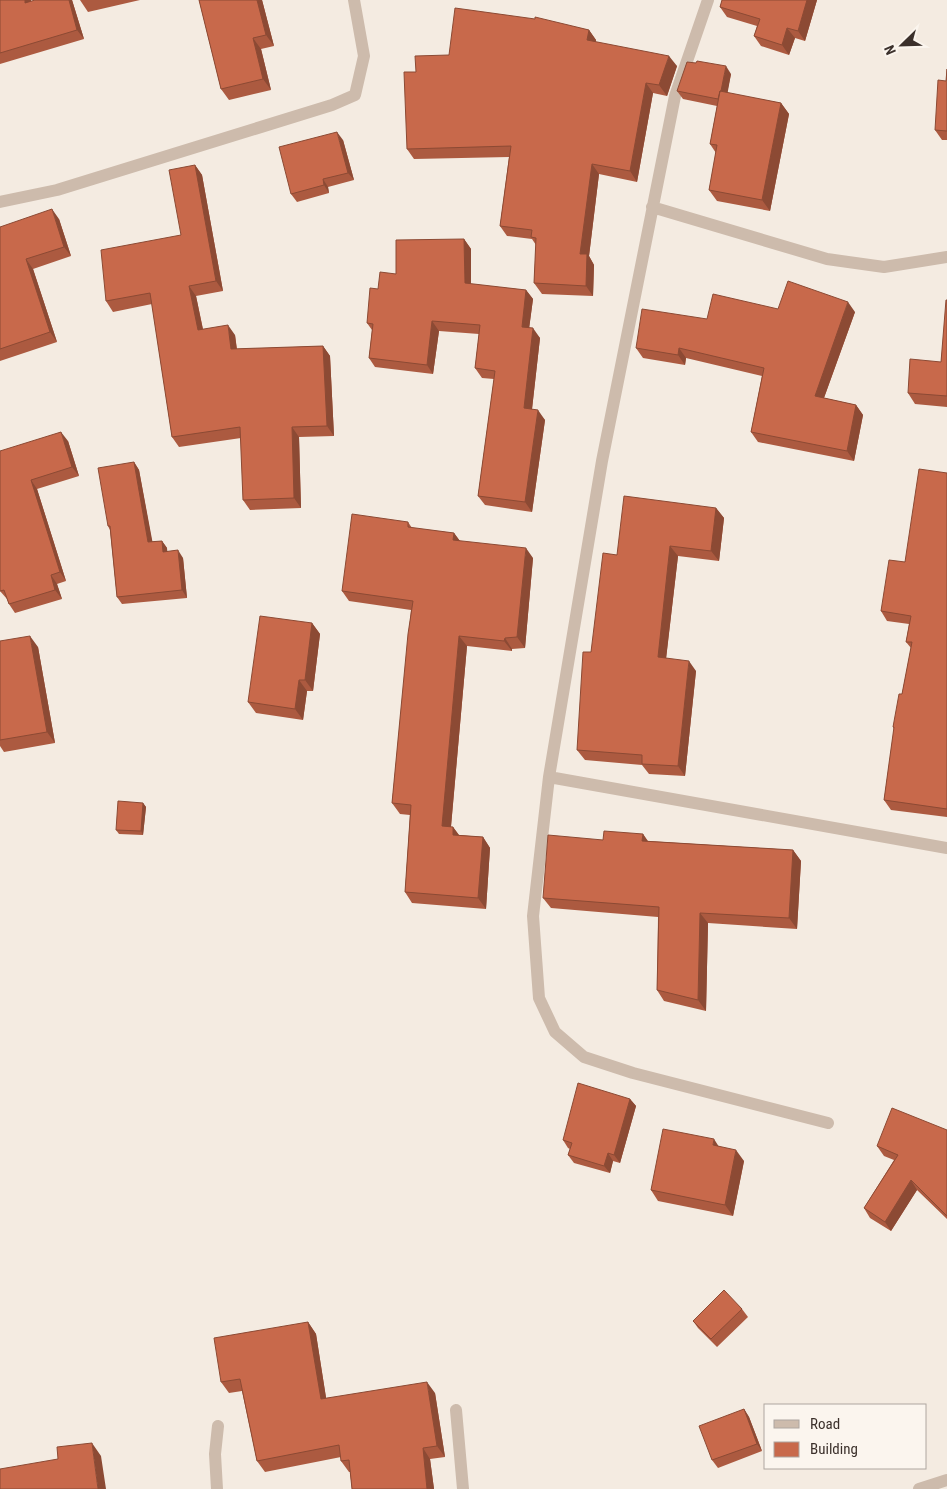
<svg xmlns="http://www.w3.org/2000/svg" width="947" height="1489" font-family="'Roboto Condensed',sans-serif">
  <rect width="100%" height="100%" fill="#f4ebe1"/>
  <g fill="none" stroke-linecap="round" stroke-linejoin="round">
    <path stroke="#cdbbac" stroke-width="12" d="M 708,0 L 675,96 L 602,461 L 549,777 L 533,916 L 539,998 L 555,1032 L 584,1057 L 633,1073 L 828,1123
      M 0,202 L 57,190 L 332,105 L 355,95 L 364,56 L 354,0
      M 652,207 L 827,259 L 884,267 L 947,257
      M 549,777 L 947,848
      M 456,1410 L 463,1489
      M 217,1489 L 215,1454 L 218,1426
      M 919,1489 L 947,1480"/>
  </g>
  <path fill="#ac5a40" d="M 0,0 L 31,1 L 72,0 L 84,39 L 0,64 Z
    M 80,0 L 140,0 L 88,12 Z
    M 199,0 L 262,0 L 274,46 L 261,49 L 271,90 L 229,100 L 221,89 Z
    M 722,0 L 817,0 L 805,41 L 795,38 L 789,55 L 761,46 L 754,36 L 757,26 L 727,17 L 720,7 Z
    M 535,19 L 589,30 L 596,40 L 596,42 L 677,66 L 667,96 L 653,93 L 637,182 L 599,174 L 589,256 L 594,265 L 593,296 L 542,294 L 534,283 L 536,245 L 532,239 L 507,236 L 500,226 L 509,157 L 414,159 L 407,149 L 416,72 L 449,55 Z
    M 947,69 L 947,140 L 942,140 L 935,130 L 946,81 Z
    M 731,74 L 727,93 L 781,103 L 789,114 L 770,211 L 717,201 L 709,190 L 716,153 L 710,144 L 717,106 L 683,99 L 677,91 Z
    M 343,140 L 354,180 L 328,187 L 329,193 L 297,202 L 291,194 Z
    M 195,165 L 202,175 L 223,291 L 196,296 L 203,329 L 235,335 L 237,349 L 323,346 L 330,356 L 334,436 L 299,437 L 301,508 L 250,510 L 243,500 L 241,438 L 179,447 L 172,437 L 152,304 L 113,312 L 106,301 L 181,235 Z
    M 59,219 L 71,256 L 33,269 L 57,342 L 0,361 L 0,227 Z
    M 464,239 L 471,249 L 471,284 L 526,290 L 533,299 L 529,328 L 540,338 L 532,409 L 545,420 L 532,512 L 485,505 L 478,496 L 494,379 L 482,378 L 475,368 L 479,334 L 439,331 L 433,374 L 375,367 L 369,358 L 372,330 L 367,323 L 378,289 L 396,274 Z
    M 947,300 L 947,407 L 915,404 L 908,393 L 941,362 Z
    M 778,309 L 855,312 L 824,398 L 856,405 L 863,415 L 854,461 L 758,442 L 751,432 L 762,376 L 686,358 L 685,365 L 643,358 L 636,348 L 707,319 Z
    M 68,441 L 79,476 L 37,489 L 66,581 L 57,584 L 62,599 L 15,613 L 9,604 L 7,599 L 0,591 L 0,451 Z
    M 134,462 L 139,470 L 152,542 L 162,541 L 167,548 L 167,551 L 183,558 L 187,598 L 122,604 L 117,597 L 110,530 L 108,526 Z
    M 947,473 L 947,817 L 891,810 L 884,800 L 894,729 L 893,727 L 902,694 L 911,648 L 906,642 L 909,624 L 887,621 L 881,611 L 905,562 Z
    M 716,508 L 724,518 L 719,561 L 678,556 L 666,658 L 696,671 L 685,776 L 649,774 L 642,765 L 585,760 L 577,750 L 591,652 L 617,555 Z
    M 408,522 L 412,528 L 454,533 L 460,541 L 533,558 L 525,648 L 512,649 L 512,651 L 467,646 L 451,827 L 453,827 L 459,835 L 483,837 L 490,848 L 486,909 L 412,903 L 405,892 L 410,815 L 400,814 L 392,803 L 411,610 L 349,601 L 342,591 Z
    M 312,623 L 320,634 L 313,691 L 307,691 L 303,720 L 256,713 L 248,702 Z
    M 0,641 L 38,647 L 55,743 L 4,752 L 0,746 Z
    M 143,803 L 146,807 L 143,835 L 119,834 L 116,830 Z
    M 643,834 L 648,841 L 793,850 L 801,861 L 797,929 L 708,923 L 706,1011 L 664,1001 L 657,990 L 658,917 L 551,908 L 543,898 L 603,840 Z
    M 630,1099 L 636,1106 L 620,1163 L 613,1161 L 610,1173 L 574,1163 L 568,1155 L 570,1149 L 568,1148 L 563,1140 Z
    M 947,1130 L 947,1219 L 917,1190 L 891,1231 L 870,1218 L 864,1208 L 894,1160 L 884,1156 L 877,1146 Z
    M 719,1147 L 744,1161 L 733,1216 L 658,1201 L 651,1190 Z
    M 742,1309 L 748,1317 L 717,1347 L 698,1328 L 693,1321 Z
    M 308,1322 L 316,1334 L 326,1398 L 435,1393 L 445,1457 L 430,1459 L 434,1489 L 352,1489 L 350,1472 L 349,1472 L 341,1461 L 341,1457 L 265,1472 L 257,1461 L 242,1391 L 229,1393 L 221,1382 Z
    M 744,1409 L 749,1417 L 762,1451 L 718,1468 L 712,1460 Z"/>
  <path fill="#8c4a34" d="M 25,0 L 31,0 L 32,12 L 25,3 Z
    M 69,0 L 72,0 L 84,39 L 77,30 Z
    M 257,0 L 262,0 L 274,46 L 266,35 Z
    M 807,0 L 817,0 L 805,41 L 798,31 Z
    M 787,28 L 795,38 L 789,55 L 782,45 Z
    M 589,30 L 596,40 L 594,50 L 587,40 Z
    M 253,38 L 261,49 L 271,90 L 263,79 Z
    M 669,56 L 677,66 L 667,96 L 659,85 Z
    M 726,66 L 731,74 L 725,107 L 719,100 Z
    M 646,83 L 653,93 L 637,182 L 630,171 Z
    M 781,103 L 789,114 L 770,211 L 762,200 Z
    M 337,132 L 343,140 L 354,180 L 348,173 Z
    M 592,164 L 599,174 L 589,256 L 594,265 L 593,296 L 586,286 L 580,254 Z
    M 195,165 L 202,175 L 223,291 L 216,281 Z
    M 323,179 L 328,187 L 329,193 L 324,185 Z
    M 52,209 L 59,219 L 71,256 L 64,247 Z
    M 464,239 L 471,249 L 471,292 L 465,283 Z
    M 26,259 L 33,269 L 57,342 L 50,332 Z
    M 189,286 L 196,296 L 205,340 L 198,330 Z
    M 526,290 L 533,299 L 528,337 L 522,327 Z
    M 848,302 L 855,312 L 821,406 L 815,396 Z
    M 432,321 L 439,331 L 433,374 L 427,365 Z
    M 228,325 L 235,335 L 238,360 L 231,349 Z
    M 533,328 L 540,338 L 531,418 L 524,408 Z
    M 323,346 L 330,356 L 334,436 L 327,426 Z
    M 679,348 L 686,358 L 685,365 L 678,355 Z
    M 856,405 L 863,415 L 854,461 L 847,451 Z
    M 538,410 L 545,420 L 532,512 L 525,502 Z
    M 292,427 L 299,437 L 301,508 L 294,498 Z
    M 61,432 L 68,441 L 79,476 L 72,467 Z
    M 134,462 L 139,470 L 154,550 L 148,542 Z
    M 31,480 L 37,489 L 66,581 L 60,572 Z
    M 716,508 L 724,518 L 719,561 L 711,551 Z
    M 454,533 L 462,544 L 453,540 Z
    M 162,541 L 167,548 L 168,559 L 163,552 Z
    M 670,546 L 678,556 L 665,668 L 658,657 Z
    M 526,548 L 533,558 L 525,648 L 517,637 Z
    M 178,550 L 183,558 L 187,598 L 182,590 Z
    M 51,575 L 57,584 L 62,599 L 55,590 Z
    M 312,623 L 320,634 L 313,691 L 305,680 Z
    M 30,636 L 38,647 L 55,743 L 47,732 Z
    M 459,636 L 467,646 L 450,837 L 442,826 Z
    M 505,638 L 512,649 L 512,651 L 504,641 Z
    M 689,661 L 696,671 L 685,776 L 678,766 Z
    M 299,680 L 307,691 L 303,720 L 295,709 Z
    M 143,803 L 146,807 L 143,835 L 141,831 Z
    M 453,827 L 461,838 L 453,835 Z
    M 643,834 L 650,845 L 642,841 Z
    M 483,837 L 490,848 L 486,909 L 478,898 Z
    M 793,850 L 801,861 L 797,929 L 789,918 Z
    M 700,913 L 708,923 L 706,1011 L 698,1000 Z
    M 630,1099 L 636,1106 L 620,1163 L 614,1155 Z
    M 714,1139 L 721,1150 L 713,1145 Z
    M 736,1150 L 744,1161 L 733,1216 L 725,1205 Z
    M 608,1153 L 613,1161 L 610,1173 L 604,1166 Z
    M 911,1180 L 917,1190 L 891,1231 L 885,1222 Z
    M 308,1322 L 316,1334 L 328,1410 L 321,1399 Z
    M 427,1382 L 435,1393 L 445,1457 L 437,1446 Z
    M 744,1409 L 749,1417 L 762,1451 L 757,1444 Z
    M 92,1443 L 101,1456 L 106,1489 L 98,1489 Z
    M 423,1448 L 430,1459 L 434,1489 L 427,1489 Z"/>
  <path fill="#c8694b" stroke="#8c4a34" d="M 0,0 L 25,0 L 25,3 L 35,0 L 69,0 L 77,30 L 0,53 Z
    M 199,0 L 257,0 L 266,35 L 253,38 L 263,79 L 221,89 Z
    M 722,0 L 807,0 L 798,31 L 787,28 L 782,45 L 754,36 L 760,19 L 720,7 Z
    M 455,8 L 535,19 L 535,17 L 589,30 L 587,40 L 669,56 L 659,85 L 646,83 L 630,171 L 592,164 L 580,254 L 587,254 L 586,286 L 534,283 L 536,238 L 531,237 L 532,230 L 500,226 L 511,146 L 407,149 L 404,72 L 416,72 L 415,56 L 449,55 Z
    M 697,61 L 726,66 L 721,91 L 720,91 L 718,99 L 677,91 L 687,62 L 696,63 Z
    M 947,69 L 947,131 L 935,130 L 938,80 L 946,81 Z
    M 720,91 L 781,103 L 762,200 L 709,190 L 717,145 L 710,144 Z
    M 337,132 L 348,173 L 323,179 L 324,185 L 291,194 L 279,147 Z
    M 195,165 L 216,281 L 189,286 L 198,330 L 228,325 L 231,349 L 323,346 L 327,426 L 292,427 L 294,498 L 243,500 L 240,427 L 172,437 L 150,293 L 106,301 L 101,250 L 181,235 L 169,170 Z
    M 52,209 L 64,247 L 26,259 L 50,332 L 0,349 L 0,227 Z
    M 464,239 L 465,283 L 526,290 L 522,327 L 533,328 L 524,408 L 538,410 L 525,502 L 478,496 L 495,371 L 475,368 L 480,325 L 432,321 L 427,365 L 369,358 L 373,324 L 367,323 L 370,288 L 378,289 L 380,272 L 396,274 L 396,240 Z
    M 788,281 L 848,302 L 815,396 L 856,405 L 847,451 L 751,432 L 764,368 L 679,348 L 678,355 L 636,348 L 642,309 L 707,319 L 713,294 L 778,309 Z
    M 946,300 L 947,300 L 947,396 L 908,393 L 910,359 L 941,362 Z
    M 61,432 L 72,467 L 31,480 L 60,572 L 51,575 L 55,590 L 9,604 L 4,590 L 0,591 L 0,451 Z
    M 134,462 L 148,542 L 162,541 L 163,552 L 178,550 L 182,590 L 117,597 L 110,526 L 108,526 L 98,468 Z
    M 919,469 L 947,473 L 947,809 L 884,800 L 894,727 L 893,727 L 899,694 L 902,694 L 912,642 L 906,642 L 911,616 L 881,611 L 889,560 L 905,562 Z
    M 624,496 L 716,508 L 711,551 L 670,546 L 658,657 L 689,661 L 678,766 L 642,764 L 642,755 L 577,750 L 583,652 L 591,652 L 603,553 L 617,555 Z
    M 352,514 L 408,522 L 408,527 L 454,533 L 453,540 L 526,548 L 517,637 L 505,638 L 504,641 L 459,636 L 442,826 L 453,827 L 453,835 L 483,837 L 478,898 L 405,892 L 411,805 L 392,803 L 408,634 L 413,601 L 342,591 Z
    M 260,616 L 312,623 L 305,680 L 299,680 L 295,709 L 248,702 Z
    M 30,636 L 47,732 L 0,740 L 0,641 Z
    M 118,801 L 143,803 L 141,831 L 116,830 Z
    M 604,831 L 643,834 L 642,841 L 793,850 L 789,918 L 700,913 L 698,1000 L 657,990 L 659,907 L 543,898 L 548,835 L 603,840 Z
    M 578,1083 L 630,1099 L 614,1155 L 608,1153 L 604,1166 L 568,1155 L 572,1143 L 563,1140 Z
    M 892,1108 L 947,1130 L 947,1216 L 911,1180 L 885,1222 L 864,1208 L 898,1155 L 877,1146 Z
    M 663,1129 L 714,1139 L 713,1145 L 736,1150 L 725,1205 L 651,1190 Z
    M 724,1290 L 742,1309 L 711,1339 L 693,1321 Z
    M 308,1322 L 321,1399 L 427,1382 L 437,1446 L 423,1448 L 427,1489 L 352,1489 L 349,1460 L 341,1461 L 339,1445 L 257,1461 L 240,1379 L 221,1382 L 214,1338 Z
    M 744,1409 L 757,1444 L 712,1460 L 699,1426 Z
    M 92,1443 L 98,1489 L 0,1489 L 0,1469 L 58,1459 L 57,1447 Z"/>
  <rect x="764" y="1404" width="162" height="65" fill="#fbf5ee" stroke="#aea6a0"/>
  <rect x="774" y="1420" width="25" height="8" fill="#cdbbac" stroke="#aea6a0"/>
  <text x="810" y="1429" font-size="15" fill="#3b302b">Road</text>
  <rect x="774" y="1442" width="25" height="15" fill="#c8694b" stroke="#aea6a0"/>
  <text x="810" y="1454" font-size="15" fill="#3b302b">Building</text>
  <g transform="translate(902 45) rotate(247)" stroke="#fbf5ee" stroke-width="4" paint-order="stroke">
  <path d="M0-4L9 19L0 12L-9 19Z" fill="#3b302b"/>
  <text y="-8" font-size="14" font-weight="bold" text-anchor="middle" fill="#3b302b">N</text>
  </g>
</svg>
